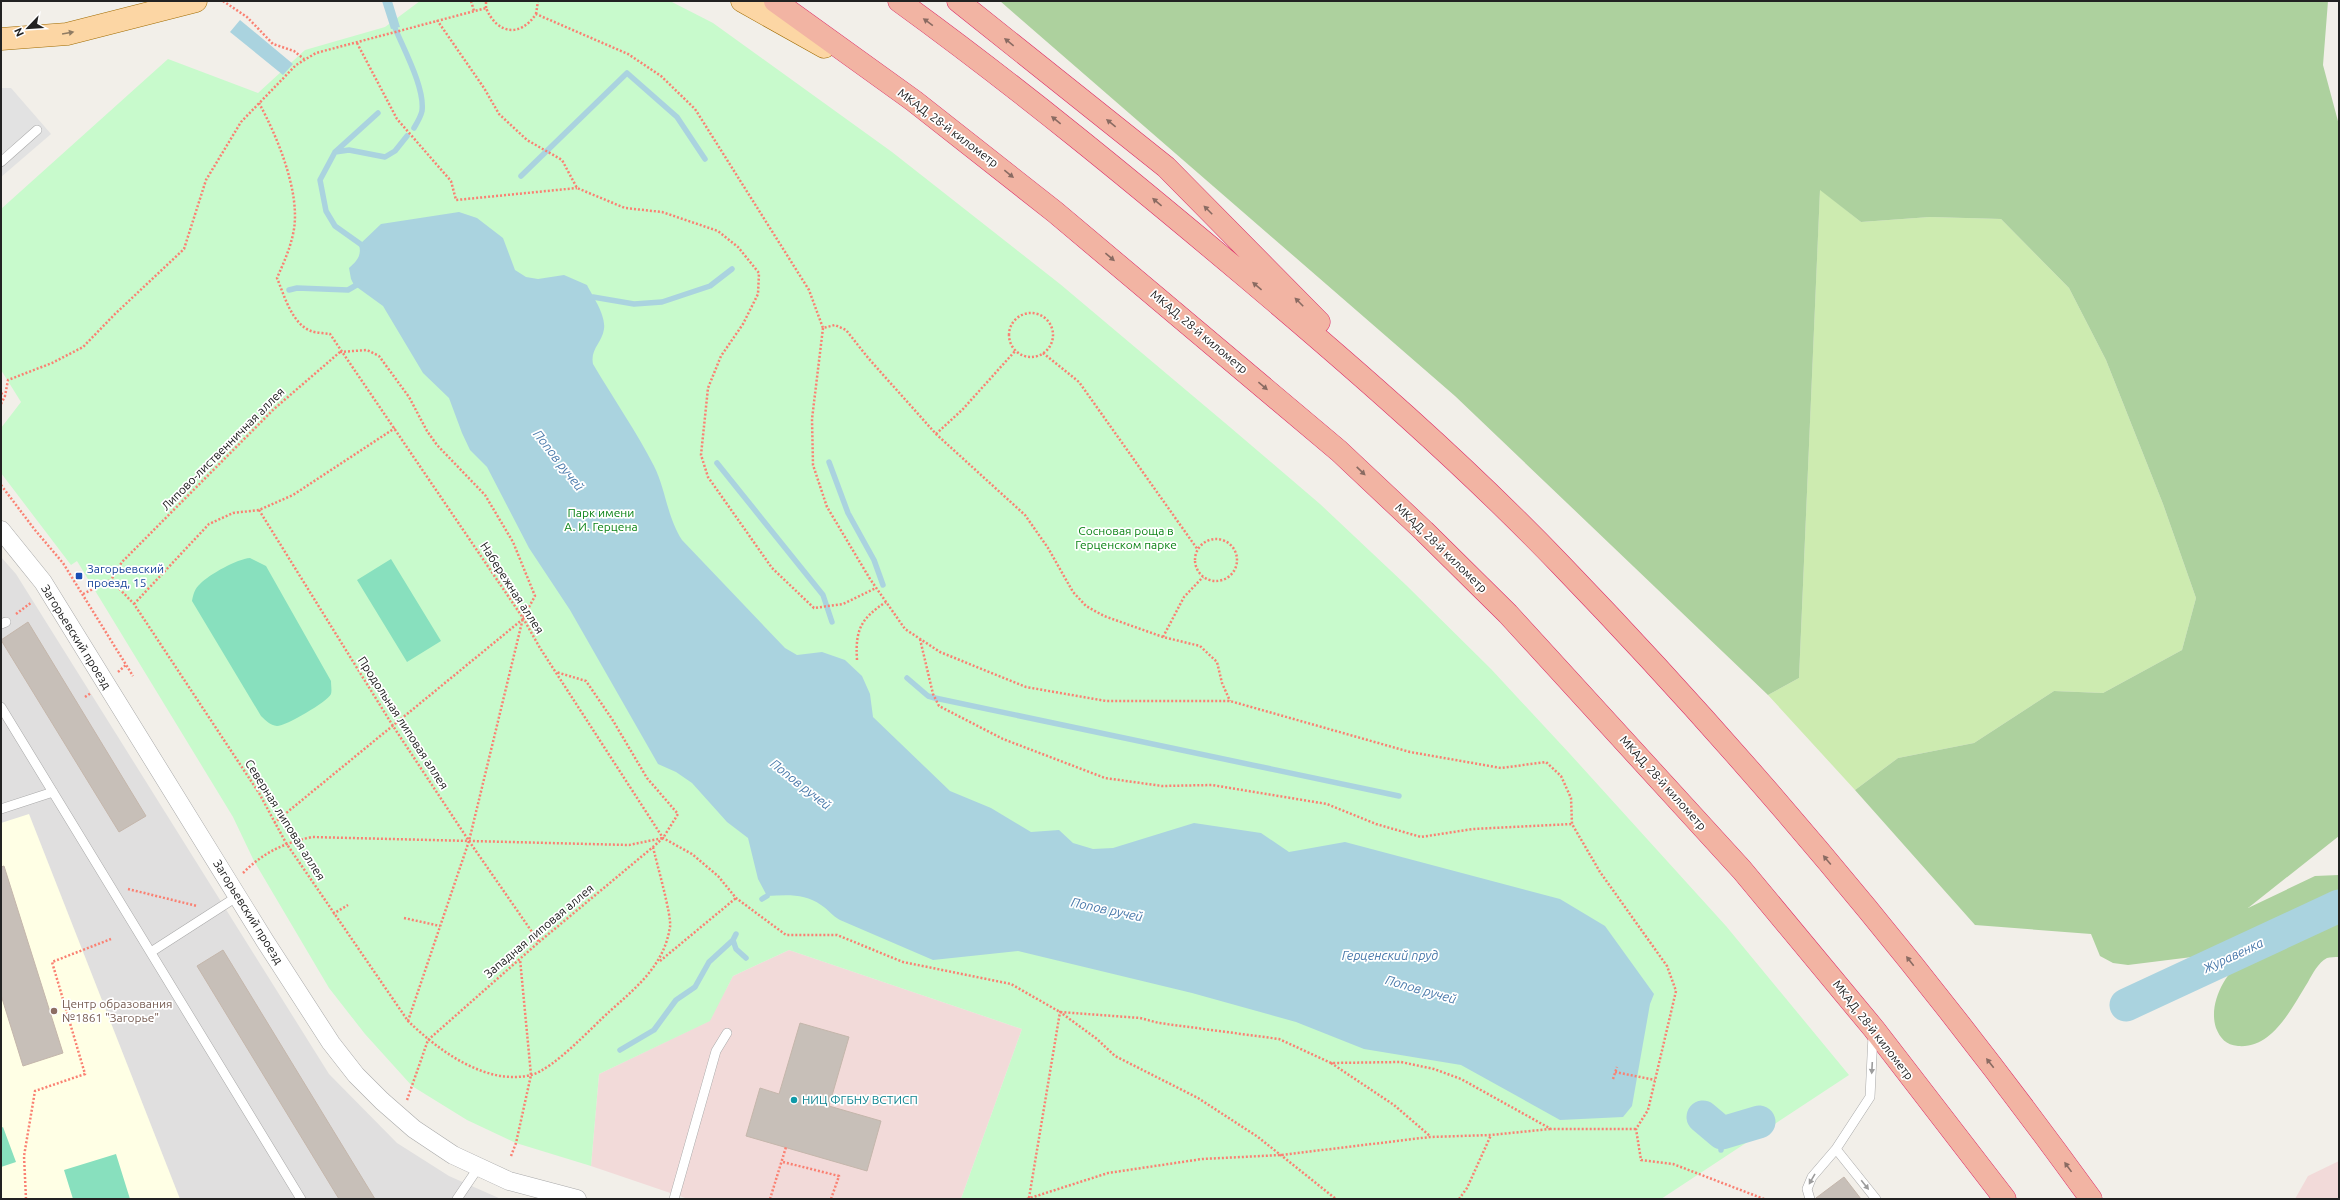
<svg xmlns="http://www.w3.org/2000/svg" width="2340" height="1200" font-family="Ubuntu,sans-serif">
  <rect width="100%" height="100%" fill="#f2efe9"/>
  <path fill="#e0dfdf" d="M 1,557 L 16,574 L 329,1074 L 397,1143 L 449,1176 L 501,1199 L 1,1199 Z"/>
  <path fill="#f2dad9" d="M 789,950 L 1022,1029 L 961,1199 L 688,1199 L 591,1166 L 599,1074 L 709,1021 L 733,976 Z
    M 2339,1161 L 2339,1199 L 2295,1199 L 2308,1176 Z"/>
  <path fill="#ffffe5" d="M 29,814 L 180,1199 L 1,1199 L 1,823 Z"/>
  <path fill="#cdebb0" d="M 1820,189 L 1861,222 L 1930,217 L 2001,219 L 2069,288 L 2106,360 L 2163,504 L 2196,598 L 2182,650 L 2103,693 L 2054,691 L 1974,743 L 1898,758 L 1855,790 L 1768,695 L 1799,678 Z"/>
  <path fill="#add19e" d="M 1000,1 L 2328,1 L 2323,65 L 2339,125 L 2339,836 L 2248,908 L 2315,876 L 2339,875 L 2339,957 C 2335,957 2330,957 2327,958 C 2318,963 2313,973 2308,982 C 2292,1007 2273,1049 2238,1046 C 2226,1045 2220,1038 2216,1028 C 2208,1004 2225,972 2245,959 C 2257,951 2270,948 2282,938 L 2278,923 L 2227,948 L 2200,956 L 2128,965 L 2113,963 L 2100,956 L 2091,934 L 1975,925 L 1855,790 L 1898,758 L 1974,743 L 2054,691 L 2103,693 L 2182,650 L 2196,598 L 2163,504 L 2106,360 L 2069,288 L 2001,219 L 1930,217 L 1861,222 L 1820,190 L 1799,678 L 1768,695 L 1455,396 Z"/>
  <path fill="#c8facc" d="M 420,1 L 670,1 L 713,23 L 892,152 L 1060,284 L 1231,428 L 1320,504 L 1406,585 L 1491,669 L 1570,754 L 1726,926 L 1849,1075 L 1661,1199 L 961,1199 L 1022,1029 L 789,950 L 733,976 L 710,1021 L 599,1074 L 591,1166 L 516,1143 L 467,1120 L 412,1086 L 365,1034 L 329,988 L 254,861 L 233,817 L 77,561 L 71,565 L 1,473 L 1,428 L 21,402 L 1,370 L 1,209 L 168,59 L 258,93 L 305,50 L 385,27 Z"/>
  <path fill="#88e0be" d="M 250,558 L 266,566 L 331,681 C 331,685 332,691 331,694 C 327,702 286,726 277,726 C 270,725 266,721 261,716 L 192,601 C 193,595 195,588 200,584 C 210,574 237,559 250,558 Z
    M 391,559 L 441,641 L 407,662 L 357,580 Z
    M 3,1127 L 16,1162 L 1,1167 L 1,1128 Z
    M 116,1154 L 130,1199 L 73,1199 L 64,1170 Z"/>
  <path fill="#e2e2e2" d="M 1,88 L 11,88 L 51,134 L 1,177 Z"/>
  <path fill="#aad3df" d="M 382,1 L 392,1 L 400,27 L 391,29 Z
    M 240,20 L 293,64 L 283,75 L 230,32 Z
    M 459,212 L 477,218 L 503,238 L 515,270 L 526,277 L 538,279 L 564,275 L 587,285 C 593,297 606,315 604,329 C 602,343 590,349 593,364 C 613,398 636,431 654,466 C 666,490 667,517 682,540 L 785,648 L 797,655 L 822,652 L 845,660 L 862,676 L 870,694 L 873,717 L 950,791 L 991,808 L 1031,832 L 1059,830 L 1073,843 L 1093,849 L 1113,848 L 1194,823 L 1261,833 L 1289,852 L 1345,842 L 1560,899 L 1605,926 L 1654,994 L 1650,1004 L 1632,1106 L 1623,1117 L 1560,1120 L 1461,1065 L 1364,1049 L 1296,1022 L 1192,993 L 1018,951 L 933,960 L 840,920 C 832,916 828,909 821,905 C 805,893 786,895 767,896 L 758,879 L 748,838 L 727,822 L 692,783 L 676,772 L 658,764 L 570,610 L 529,548 L 487,467 L 470,450 L 462,433 L 449,398 L 423,373 L 383,306 L 354,285 L 351,279 L 349,268 C 357,261 362,255 359,245 L 381,224 Z"/>
  <g fill="none" stroke-linecap="round" stroke-linejoin="round">
    <path stroke="#aad3df" stroke-width="5.5" d="M 395,28 C 404,50 425,88 422,111 C 421,116 417,123 414,128
      M 335,152 L 349,150 L 385,157 L 395,151 L 407,136
      M 521,176 L 627,73 L 677,117 L 705,159
      M 366,248 L 335,226 L 326,211 L 320,180 L 335,152 L 378,113
      M 289,290 L 297,288 L 348,290 L 360,283
      M 593,297 L 634,304 L 662,302 L 710,286 L 732,269
      M 829,462 L 848,513 L 874,560 L 883,585
      M 717,463 L 823,595 L 832,622
      M 907,678 L 928,696 L 935,698 L 1399,796
      M 762,899 L 767,896
      M 736,934 L 733,940 L 736,949 L 746,958
      M 620,1050 L 654,1030 L 676,1000 L 695,987 L 709,962 L 733,940
      M 1721,1150 L 1722,1133"/>
    <path stroke="#aad3df" stroke-width="33" d="M 2126,1005 L 2339,906
      M 1703,1117 L 1722,1133 L 1759,1122"/>
  </g>
  <path fill="#c7bfb8" stroke="#c4b6ab" d="M 28,622 L 146,816 L 119,832 L 1,640 Z
    M 4,866 L 63,1053 L 23,1066 L 1,995 L 1,867 Z
    M 223,950 L 375,1199 L 339,1199 L 197,966 Z
    M 800,1023 L 849,1037 L 829,1106 L 881,1121 L 867,1171 L 746,1136 L 760,1088 L 779,1094 Z
    M 1844,1177 L 1861,1199 L 1816,1199 L 1816,1198 Z"/>
  <g fill="none" stroke-linecap="round" stroke-linejoin="round">
    <defs>
      <path id="service" d="M 1,162 L 37,130
        M 1,624 L 6,622
        M 1,707 L 301,1199
        M 1,809 L 53,792
        M 151,952 L 238,896
        M 1836,1149 L 1876,1199
        M 457,1199 L 478,1168
        M 674,1199 L 716,1051 L 727,1033
        M 1810,1199 L 1807,1189 L 1812,1177 L 1836,1149 L 1870,1097 L 1873,1035"/>
      <path id="minor" d="M 1,530 L 43,582 L 265,941 L 331,1043 L 356,1075 L 382,1101 L 414,1129 L 453,1155 L 509,1181 L 577,1199"/>
      <path id="primary" d="M 742,1 L 824,47
        M 1,39 L 67,34 L 196,1"/>
      <path id="trunk" d="M 775,1 L 914,101 L 1055,212 L 1339,451 L 1424,531 L 1508,614 L 1742,870 L 1874,1029 L 2005,1199
        M 899,1 C 1019,88 1133,182 1246,277 C 1355,369 1462,462 1561,565 C 1752,763 1929,975 2091,1199
        M 958,1 L 1166,167 L 1319,322"/>
    </defs>
    <use href="#service" stroke="#a9a9a9" stroke-width="10"/>
    <use href="#minor" stroke="#a9a9a9" stroke-width="19"/>
    <use href="#primary" stroke="#a06b00" stroke-width="23"/>
    <use href="#trunk" stroke="#dc2a67" stroke-width="23"/>
    <path stroke="#fa8072" stroke-width="2.5" stroke-dasharray="2 2" stroke-linecap="butt" d="M 223,1 L 247,17 L 273,44 L 294,51 L 304,59
      M 471,1 L 474,11
      M 486,8 L 486,1
      M 536,14 L 538,1
      M 437,20 L 484,88 L 499,114 L 527,140 L 562,160 L 577,188 L 625,208 L 662,212 L 718,231 L 738,247 L 759,273 L 758,294 L 743,324 L 721,356 L 708,388 L 701,455 L 708,477 L 772,568 L 814,608 L 843,604 L 876,588
      M 357,43 L 397,119 L 451,181 L 456,200 L 577,188
      M 259,103 C 277,136 300,191 294,229 C 291,247 284,262 277,278 C 284,295 292,324 311,331 C 316,333 324,333 330,334 L 523,618 L 540,648 L 663,838 L 692,854 L 718,876 L 736,898 L 786,935 L 837,935 L 903,962 L 1011,984 L 1060,1012 L 1140,1018 L 1159,1023 L 1279,1039 L 1331,1063 L 1401,1062 L 1434,1069 L 1461,1079 L 1551,1129 L 1636,1129
      M1009 335a22 22 0 1 1 44 0a22 22 0 1 1-44 0Z
      M 823,328 L 812,419 L 813,465 L 827,507 L 870,579 L 905,629 L 940,652 L 1026,687 L 1106,701 L 1230,701 L 1410,752 L 1501,768 L 1546,762 L 1561,776 L 1571,798 L 1572,824 L 1600,872 L 1667,966 L 1676,991 L 1648,1110 L 1636,1129 L 1641,1160 L 1673,1164 L 1764,1199
      M 340,352 L 274,409 L 122,562 L 111,580 L 134,604 L 259,793 L 286,843 L 408,1021 C 438,1050 486,1086 531,1075 C 554,1069 592,1027 610,1011 C 638,986 664,965 670,927 C 672,916 656,861 653,847
      M 340,352 L 367,350 L 379,356 L 409,397 L 427,431 L 437,445 L 485,495 L 513,542 L 535,596 L 523,618 L 469,841 L 408,1021
      M 1043,353 L 1079,382 L 1198,550
      M 1,393 L 5,396 L 8,380 L 52,363 L 83,347 L 115,314 L 184,249 L 206,180 L 241,122 L 296,65 L 316,53 L 486,8 C 497,34 520,38 536,14 L 628,54 L 661,76 L 695,109 L 809,290 L 823,328 L 835,325 L 846,330 L 869,359 L 936,434 L 1025,515 L 1048,548 L 1073,592 L 1086,606 L 1104,616 L 1163,637 L 1200,646 L 1217,662 L 1222,683 L 1230,701
      M 1,404 L 5,396
      M 936,434 L 963,409 L 1016,350
      M 1,485 L 35,530 L 63,563 L 133,676
      M 259,510 L 393,726 L 469,841 L 539,942
      M1195 560a21 21 0 1 1 42 0a21 21 0 1 1-42 0Z
      M 83,594 L 111,580
      M 134,604 L 209,524 L 233,513 L 259,510 L 293,495 L 395,428
      M 16,614 L 32,602
      M 1163,637 L 1184,597 L 1203,577
      M 920,639 L 933,694 L 939,706 L 1003,739 L 1105,778 L 1162,786 L 1212,785 L 1327,804 L 1376,824 L 1421,837 L 1473,829 L 1572,824
      M 857,660 C 855,630 861,618 886,602
      M 118,672 L 127,664
      M 85,697 L 91,693
      M 274,823 L 523,619
      M 243,873 C 264,852 284,843 312,837 L 629,845 L 663,838
      M 128,889 L 197,906
      M 333,914 L 348,905
      M 404,918 L 440,926
      M 660,961 L 736,898
      M 428,1040 L 539,942 L 653,847 L 663,838 L 678,814 L 647,778 L 612,719 L 586,681 L 556,672
      M 1331,1063 L 1394,1105 L 1430,1136
      M 1615,1072 L 1655,1080
      M 1613,1079 L 1617,1067
      M 407,1100 L 428,1040
      M 511,1156 L 516,1143 L 531,1075 L 520,959
      M 783,1162 L 839,1176 L 831,1199
      M 1029,1198 L 1060,1012 L 1097,1039 L 1115,1056 L 1198,1098 L 1258,1137 L 1336,1199
      M 26,1199 L 24,1156 L 35,1091 L 85,1074 L 52,962 L 111,939
      M 770,1199 L 786,1147
      M 1027,1199 L 1108,1173 L 1202,1159 L 1281,1155 L 1430,1137 L 1491,1135 L 1550,1129
      M 1459,1199 L 1467,1188 L 1491,1135"/>
    <use href="#service" stroke="#fff" stroke-width="9"/>
    <use href="#minor" stroke="#fff" stroke-width="18"/>
    <use href="#primary" stroke="#fcd6a4" stroke-width="22"/>
    <use href="#trunk" stroke="#f2b4a3" stroke-width="22"/>
  </g>
  <defs><path id="oneway-solid" d="M-6-.8H1V-3.2L6.5 0L1 3.2V.8H-6Z"/></defs>
  <g fill="#8a6b62">
    <use href="#oneway-solid" transform="translate(928 22) rotate(-144)"/>
    <use href="#oneway-solid" transform="translate(1009 42) rotate(-141)"/>
    <use href="#oneway-solid" transform="translate(1056 120) rotate(-141)"/>
    <use href="#oneway-solid" transform="translate(1111 123) rotate(-141)"/>
    <use href="#oneway-solid" transform="translate(1009 174) rotate(39)"/>
    <use href="#oneway-solid" transform="translate(1157 202) rotate(-140)"/>
    <use href="#oneway-solid" transform="translate(1208 210) rotate(-135)"/>
    <use href="#oneway-solid" transform="translate(1110 257) rotate(40)"/>
    <use href="#oneway-solid" transform="translate(1257 286) rotate(-140)"/>
    <use href="#oneway-solid" transform="translate(1299 302) rotate(-135)"/>
    <use href="#oneway-solid" transform="translate(1263 386) rotate(40)"/>
    <use href="#oneway-solid" transform="translate(1361 471) rotate(44)"/>
    <use href="#oneway-solid" transform="translate(1827 860) rotate(-130)"/>
    <use href="#oneway-solid" transform="translate(1910 961) rotate(-128)"/>
    <use href="#oneway-solid" transform="translate(1990 1063) rotate(-128)"/>
    <use href="#oneway-solid" transform="translate(2068 1167) rotate(-126)"/>
  </g>
  <use fill="#8f7c63" href="#oneway-solid" transform="translate(68 33) rotate(-10)"/>
  <g fill="#9c9c9c">
    <use href="#oneway-solid" transform="translate(1872 1068) rotate(93)"/>
    <use href="#oneway-solid" transform="translate(1812 1179) rotate(120)"/>
    <use href="#oneway-solid" transform="translate(1865 1185) rotate(51)"/>
  </g>
  <rect fill="#1a4fb4" stroke="#fff" stroke-width="1.5" x="75" y="572" width="8" height="8" rx="2"/>
  <circle fill="#8d6e63" stroke="#fff" stroke-width="1.5" cx="54" cy="1011" r="4"/>
  <circle fill="#0f9aa8" stroke="#fff" stroke-width="1.5" cx="794" cy="1100" r="4"/>
  <g text-anchor="middle" stroke-width="3.5" stroke-linejoin="round" paint-order="stroke">
    <g font-size="12" fill="#222" stroke="#fff">
      <text transform="translate(948 128) rotate(37)" y="4">МКАД, 28-й километр</text>
      <text transform="translate(1199 332) rotate(40)" y="4">МКАД, 28-й километр</text>
      <text transform="translate(223 449) rotate(-45)" y="4">Липово-лиственничная аллея</text>
      <text transform="translate(1441 548) rotate(44)" y="4">МКАД, 28-й километр</text>
      <text transform="translate(512 588) rotate(57)" y="4">Набережная аллея</text>
      <text transform="translate(76 637) rotate(58)" y="4">Загорьевский проезд</text>
      <text transform="translate(403 723) rotate(57)" y="4">Продольная липовая аллея</text>
      <text transform="translate(1663 783) rotate(48)" y="4">МКАД, 28-й километр</text>
      <text transform="translate(285 820) rotate(58)" y="4">Северная липовая аллея</text>
      <text transform="translate(248 912) rotate(58)" y="4">Загорьевский проезд</text>
      <text transform="translate(539 931) rotate(-40)" y="4">Западная липовая аллея</text>
      <text transform="translate(1873 1030) rotate(52)" y="4">МКАД, 28-й километр</text>
    </g>
    <g font-size="12" fill="#0c8416" stroke="#fff">
      <text x="601" y="517">Парк имени<tspan x="601" dy="14">А. И. Герцена</tspan></text>
      <text x="1126" y="535">Сосновая роща в<tspan x="1126" dy="14">Герценском парке</tspan></text>
    </g>
    <g font-size="12" fill="#164399" stroke="#fff" text-anchor="start">
      <text x="87" y="573">Загорьевский<tspan x="87" dy="14">проезд, 15</tspan></text>
    </g>
    <g font-size="12" fill="#785e54" stroke="#fff" text-anchor="start">
      <text x="62" y="1008">Центр образования<tspan x="62" dy="14">№1861 "Загорье"</tspan></text>
    </g>
    <g font-size="12" fill="#0d838f" stroke="#fff" text-anchor="start">
      <text x="802" y="1104">НИЦ ФГБНУ ВСТИСП</text>
    </g>
    <g font-size="13" font-style="italic" fill="#4a7aab" stroke="#fff">
      <text transform="translate(559 460) rotate(52)" y="5">Попов ручей</text>
      <text transform="translate(801 784) rotate(38)" y="5">Попов ручей</text>
      <text transform="translate(1107 909) rotate(12)" y="5">Попов ручей</text>
      <text x="1390" y="960">Герценский пруд</text>
      <text transform="translate(2233 955) rotate(-25)" y="5">Журавенка</text>
      <text transform="translate(1421 989) rotate(16)" y="5">Попов ручей</text>
    </g>
  </g>
  <rect width="2340" height="1200" fill="none" stroke="#222222" stroke-width="4"/>
  <g transform="translate(28 28) rotate(245)" stroke="#ffffff" stroke-width="3" paint-order="stroke">
  <path d="M0-3L7 15L0 10L-7 15Z" fill="#222222"/>
  <text y="-6" font-size="11" font-weight="bold" text-anchor="middle" fill="#222222">N</text>
  </g>
</svg>
